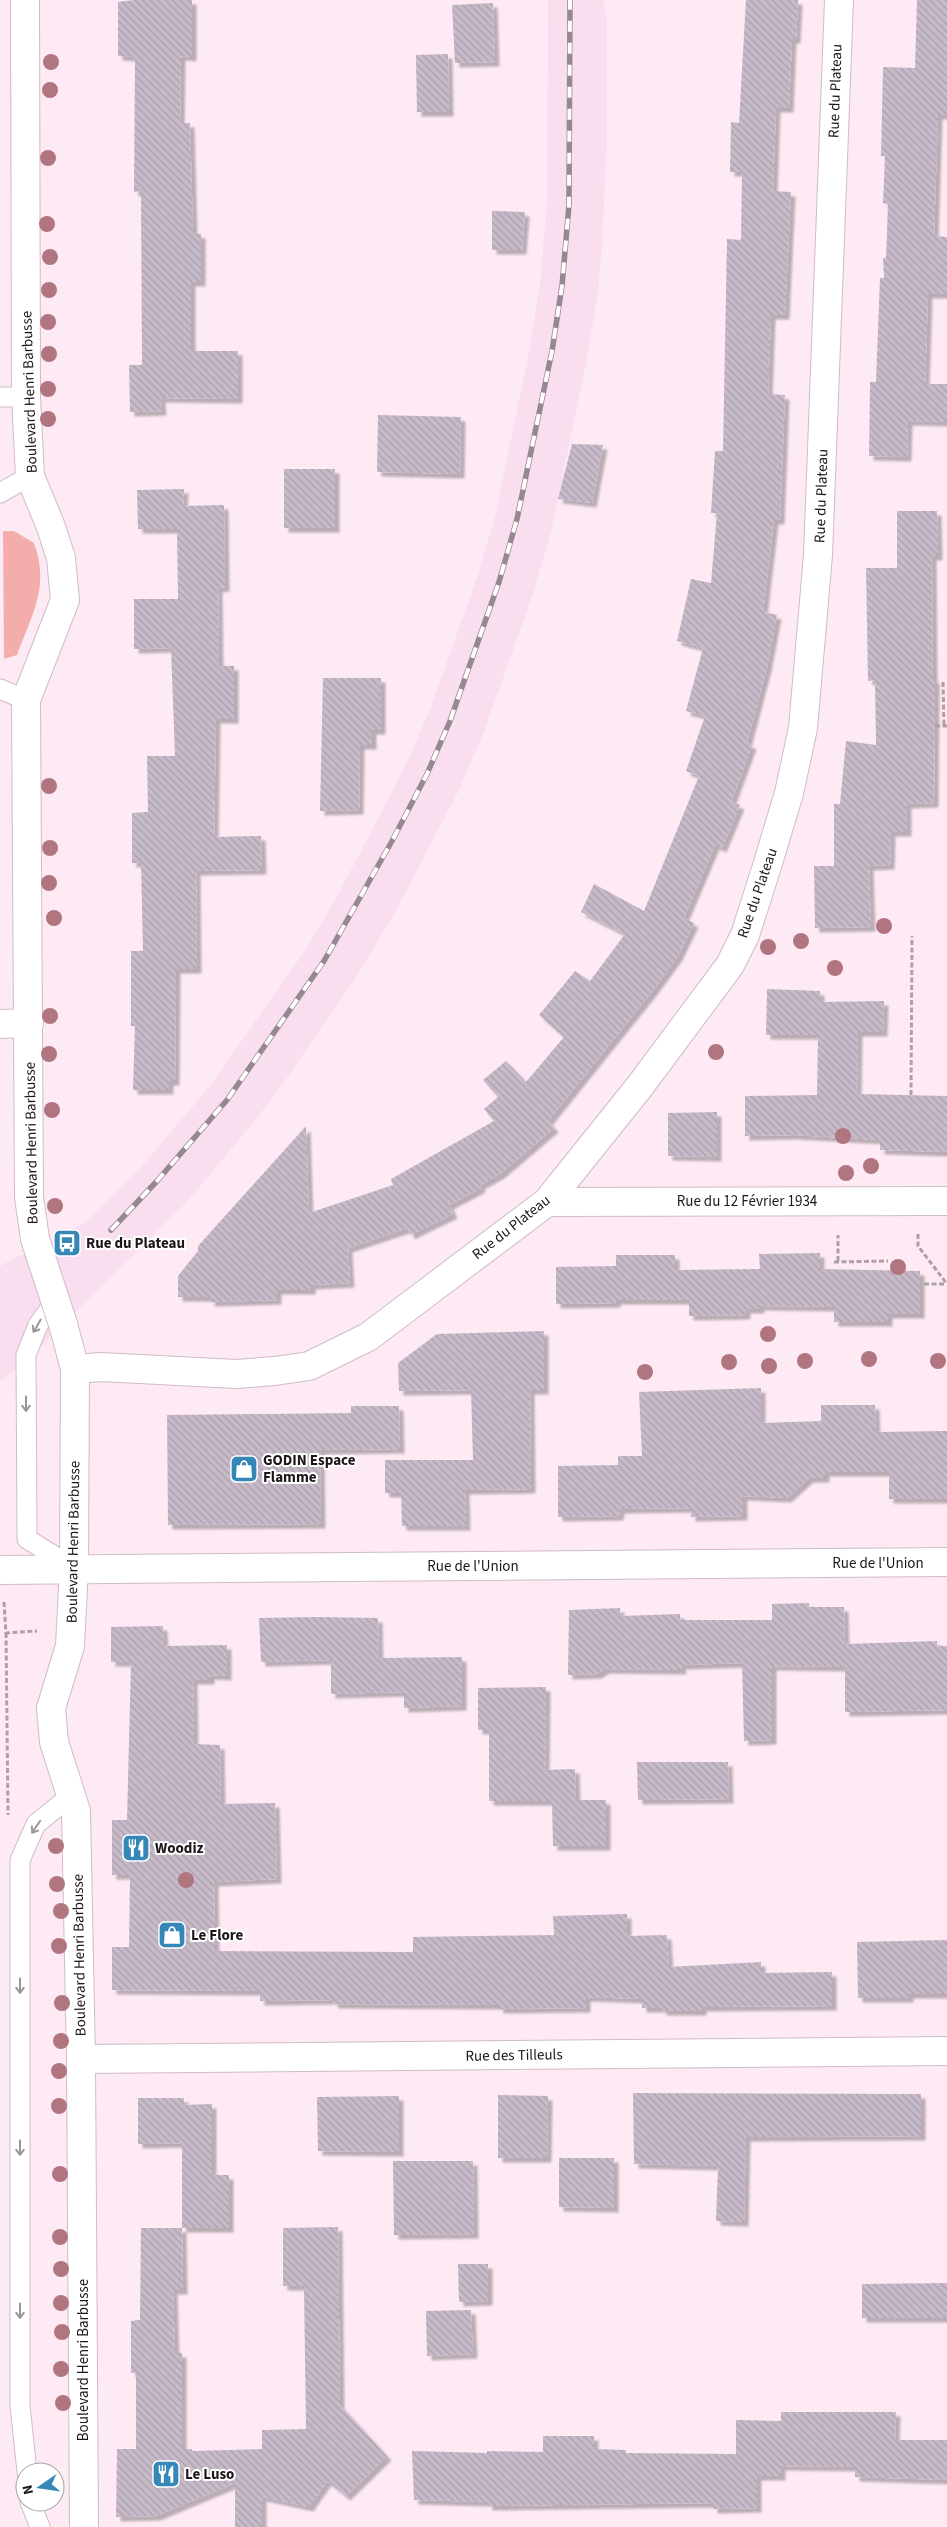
<svg xmlns="http://www.w3.org/2000/svg" width="947" height="2527" font-family="'Source Sans 3',sans-serif">
  <defs>
    <pattern id="building-back-hatch" width="6" height="6" patternUnits="userSpaceOnUse" patternTransform="scale(1.25)"><rect width="6" height="6" fill="#c7bac9"/><path d="M-1 5l2 2M0 0l6 6M5-1l2 2" fill="none" stroke="#aa9fac"/></pattern>
    <filter id="shadow"><feDropShadow dx="4.5" dy="4.5" stdDeviation="1" flood-color="#0004"/></filter>
  </defs>
  <rect width="100%" height="100%" fill="#fdeaf5"/>
  <path fill="#f8deee" d="M 548,0 L 603,0 L 607,23 L 607,137 L 602,247 L 598,291 L 587,358 L 552,528 L 533,594 L 483,734 L 459,790 L 392,918 L 354,980 L 282,1085 L 254,1122 L 184,1205 L 23,1364 L 0,1381 L 0,1266 L 86,1222 L 141,1167 L 210,1086 L 306,949 L 341,889 L 406,765 L 429,712 L 478,575 L 496,513 L 530,347 L 540,283 L 547,204 Z"/>
  <path fill="#f3aeab" d="M 3,531 L 14,531 L 34,543 C 50,587 32,614 17,655 L 4,659 Z"/>
  <path fill="url(#building-back-hatch)" filter="url(#shadow)" d="M 134,0 L 192,0 L 192,57 L 181,56 L 180,123 L 190,123 L 193,233 L 201,234 L 201,282 L 191,282 L 191,351 L 238,351 L 238,399 L 161,398 L 162,411 L 130,412 L 129,365 L 142,365 L 141,191 L 134,192 L 135,57 L 118,56 L 118,2 Z
    M 746,0 L 798,0 L 796,39 L 792,39 L 789,108 L 776,108 L 773,191 L 791,192 L 785,315 L 771,315 L 768,394 L 785,395 L 780,520 L 774,520 L 763,612 L 777,615 L 767,667 L 747,743 L 752,745 L 731,802 L 740,805 L 722,848 L 715,845 L 684,918 L 694,923 L 678,956 L 654,989 L 548,1121 L 554,1128 L 500,1174 L 480,1185 L 481,1188 L 449,1205 L 453,1214 L 410,1235 L 408,1228 L 348,1248 L 350,1283 L 311,1285 L 311,1290 L 277,1290 L 277,1300 L 210,1302 L 211,1297 L 178,1297 L 178,1276 L 198,1251 L 198,1246 L 306,1126 L 309,1213 L 393,1185 L 391,1179 L 494,1121 L 484,1109 L 498,1097 L 483,1080 L 506,1061 L 526,1082 L 564,1037 L 539,1015 L 575,971 L 590,981 L 625,934 L 581,912 L 594,884 L 644,911 L 699,776 L 686,771 L 705,716 L 686,711 L 703,648 L 677,641 L 691,579 L 711,583 L 717,513 L 711,513 L 715,451 L 723,451 L 727,239 L 741,240 L 742,172 L 730,172 L 731,122 L 739,123 Z
    M 917,0 L 947,0 L 947,115 L 938,115 L 934,236 L 947,237 L 947,294 L 928,294 L 925,384 L 947,384 L 947,422 L 908,421 L 907,457 L 869,456 L 870,382 L 876,382 L 880,278 L 884,278 L 883,258 L 886,258 L 888,204 L 883,203 L 885,156 L 881,156 L 883,67 L 915,68 Z
    M 493,3 L 495,62 L 455,63 L 452,5 Z
    M 448,54 L 449,112 L 417,112 L 416,55 Z
    M 492,211 L 525,212 L 522,250 L 492,250 Z
    M 378,415 L 461,417 L 460,474 L 377,472 Z
    M 572,444 L 603,445 L 592,503 L 558,499 Z
    M 284,469 L 335,469 L 335,528 L 284,528 Z
    M 184,489 L 183,506 L 224,505 L 225,587 L 218,588 L 219,666 L 234,666 L 234,719 L 216,719 L 214,837 L 261,836 L 262,870 L 196,871 L 197,969 L 176,969 L 175,1081 L 169,1081 L 169,1090 L 133,1090 L 135,1026 L 131,1026 L 131,951 L 143,951 L 141,863 L 132,863 L 132,813 L 148,812 L 147,756 L 175,756 L 171,648 L 134,649 L 134,599 L 178,599 L 177,529 L 138,529 L 137,490 Z
    M 897,511 L 937,511 L 938,556 L 932,556 L 933,679 L 935,679 L 934,803 L 907,804 L 907,832 L 891,832 L 890,865 L 869,866 L 871,927 L 815,928 L 814,866 L 834,866 L 834,804 L 840,804 L 846,741 L 876,745 L 875,680 L 868,681 L 866,568 L 897,568 Z
    M 323,678 L 381,678 L 381,730 L 372,730 L 372,745 L 360,745 L 359,810 L 320,811 Z
    M 767,989 L 820,991 L 820,1002 L 884,1001 L 883,1032 L 858,1032 L 857,1094 L 947,1096 L 947,1152 L 880,1150 L 880,1140 L 793,1135 L 745,1136 L 745,1096 L 817,1095 L 818,1035 L 766,1035 Z
    M 717,1112 L 717,1157 L 668,1156 L 668,1113 Z
    M 820,1253 L 820,1269 L 920,1271 L 920,1314 L 888,1314 L 888,1322 L 834,1322 L 834,1307 L 760,1306 L 760,1309 L 746,1309 L 746,1315 L 689,1316 L 689,1300 L 616,1300 L 616,1303 L 556,1304 L 556,1267 L 616,1266 L 616,1255 L 675,1255 L 675,1270 L 760,1269 L 759,1254 Z
    M 544,1331 L 544,1390 L 530,1390 L 531,1489 L 465,1490 L 466,1526 L 402,1526 L 401,1493 L 385,1493 L 385,1460 L 473,1460 L 471,1390 L 399,1391 L 398,1363 L 437,1334 Z
    M 761,1388 L 761,1423 L 821,1421 L 821,1405 L 875,1405 L 876,1432 L 947,1431 L 947,1499 L 889,1499 L 889,1472 L 825,1472 L 825,1478 L 809,1478 L 787,1498 L 743,1496 L 743,1516 L 691,1517 L 691,1508 L 620,1509 L 619,1516 L 558,1517 L 558,1466 L 618,1465 L 618,1456 L 642,1456 L 639,1392 Z
    M 351,1406 L 399,1406 L 400,1449 L 320,1450 L 321,1524 L 168,1525 L 167,1415 L 351,1413 Z
    M 809,1603 L 809,1607 L 844,1607 L 845,1644 L 937,1641 L 937,1646 L 947,1646 L 947,1710 L 845,1712 L 845,1667 L 772,1666 L 772,1740 L 744,1741 L 742,1663 L 681,1665 L 682,1670 L 605,1669 L 597,1674 L 568,1675 L 569,1610 L 620,1608 L 620,1616 L 680,1614 L 680,1620 L 772,1620 L 772,1604 Z
    M 315,1617 L 378,1618 L 379,1658 L 462,1657 L 462,1706 L 404,1708 L 404,1692 L 331,1694 L 331,1660 L 261,1662 L 259,1618 Z
    M 163,1626 L 164,1646 L 227,1645 L 227,1676 L 210,1675 L 210,1680 L 193,1680 L 194,1744 L 220,1745 L 221,1804 L 275,1803 L 277,1879 L 214,1882 L 215,1951 L 413,1952 L 413,1937 L 554,1935 L 553,1916 L 627,1914 L 627,1936 L 667,1935 L 669,1967 L 761,1962 L 761,1973 L 832,1972 L 832,2006 L 702,2007 L 702,2011 L 662,2011 L 662,2008 L 642,2008 L 642,1999 L 586,1997 L 586,2008 L 499,2009 L 499,2005 L 334,2004 L 333,2000 L 260,2001 L 260,1991 L 112,1990 L 112,1947 L 129,1947 L 130,1875 L 112,1875 L 112,1820 L 127,1820 L 131,1662 L 111,1662 L 111,1627 Z
    M 546,1687 L 545,1770 L 575,1769 L 576,1800 L 606,1800 L 606,1846 L 553,1846 L 552,1801 L 489,1801 L 489,1730 L 478,1730 L 478,1688 Z
    M 637,1762 L 728,1762 L 729,1799 L 638,1800 Z
    M 947,1940 L 947,1994 L 909,1994 L 909,1998 L 858,1998 L 857,1942 Z
    M 633,2093 L 921,2094 L 921,2136 L 746,2137 L 744,2222 L 716,2221 L 718,2166 L 634,2164 Z
    M 498,2095 L 548,2096 L 547,2158 L 498,2158 Z
    M 399,2096 L 399,2152 L 318,2151 L 317,2097 Z
    M 138,2098 L 184,2098 L 184,2105 L 212,2104 L 212,2175 L 229,2175 L 229,2228 L 182,2228 L 182,2143 L 138,2144 Z
    M 559,2158 L 614,2158 L 614,2208 L 559,2207 Z
    M 393,2161 L 473,2161 L 474,2234 L 394,2235 Z
    M 338,2227 L 340,2405 L 387,2456 L 346,2496 L 327,2481 L 309,2507 L 262,2497 L 262,2527 L 235,2527 L 235,2483 L 156,2516 L 116,2517 L 117,2449 L 136,2449 L 136,2373 L 131,2373 L 131,2321 L 140,2320 L 141,2228 L 182,2228 L 183,2290 L 173,2290 L 175,2353 L 182,2353 L 182,2449 L 192,2449 L 192,2451 L 262,2449 L 262,2430 L 306,2429 L 304,2286 L 283,2286 L 283,2228 Z
    M 458,2264 L 488,2264 L 488,2301 L 459,2302 Z
    M 947,2283 L 947,2318 L 862,2318 L 862,2284 Z
    M 471,2310 L 473,2354 L 427,2356 L 426,2311 Z
    M 781,2412 L 896,2412 L 895,2440 L 947,2440 L 947,2480 L 855,2477 L 855,2467 L 781,2466 L 781,2476 L 757,2476 L 757,2508 L 713,2509 L 713,2503 L 488,2506 L 488,2502 L 414,2500 L 412,2451 L 487,2453 L 487,2451 L 543,2452 L 543,2436 L 594,2436 L 594,2449 L 626,2450 L 626,2453 L 736,2454 L 736,2420 L 781,2421 Z"/>
  <g fill="none" stroke-linecap="round" stroke-linejoin="round">
    <defs>
      <path id="lane" d="M 0,397 L 26,397
        M 0,493 L 30,476
        M 0,689 L 26,700
        M 55,1301 L 38,1325 L 26,1355 L 27,1535 L 27,1539 L 74,1568
        M 27,2472 L 20,2405 L 20,1860 L 36,1824 L 72,1795
        M 30,2502 L 40,2527"/>
      <path id="street" d="M 0,1024 L 29,1023
        M 547,1202 L 947,1201
        M 75,1369 L 101,1367 L 236,1374 L 275,1371 L 309,1366 L 368,1337 L 547,1202 L 640,1086 L 730,965 L 745,935 L 768,863 L 789,793 L 803,728 L 818,555 L 839,0
        M 0,1570 L 947,1562
        M 81,2059 L 947,2051"/>
      <path id="secondary" d="M 25,0 L 26,397 L 30,476 L 51,527 L 61,558 L 65,600 L 26,700 L 29,1197 L 35,1239
        M 63,1324 L 75,1369 L 74,1568 L 70,1646 L 51,1708 L 54,1742 L 76,1811 L 81,2059 L 84,2527"/>
    </defs>
    <use href="#lane" stroke="#cebcc7" stroke-width="21"/>
    <use href="#street" stroke="#cebcc7" stroke-width="30"/>
    <use href="#secondary" stroke="#cebcc7" stroke-width="30"/>
    <path stroke="#ae9fa8" stroke-width="3" stroke-dasharray="5 2.5" stroke-linecap="butt" d="M 943,682 L 944,726
      M 935,726 L 947,726
      M 911,1095 L 912,936
      M 918,1234 L 918,1246 L 947,1284
      M 838,1261 L 838,1235
      M 834,1262 L 888,1261
      M 924,1284 L 946,1284
      M 4,1602 L 6,1633 L 37,1631
      M 6,1633 L 8,1815"/>
    <use href="#lane" stroke="#fff" stroke-width="19"/>
    <use href="#street" stroke="#fff" stroke-width="28"/>
    <use href="#secondary" stroke="#fff" stroke-width="28"/>
    <defs>
      <path id="rail" d="M 111,1230 L 157,1181 L 227,1100 L 324,961 L 392,841 L 427,774 L 450,721 L 499,582 L 517,519 L 552,351 L 562,286 L 569,205 L 570,0"/>
    </defs>
    <use href="#rail" stroke="#968890" stroke-width="5.5"/>
    <use href="#rail" stroke="#fff" stroke-width="4" stroke-dasharray="11" stroke-linecap="butt"/>
    <defs>
      <path id="secondary-bridge" d="M 35,1239 L 63,1324"/>
    </defs>
    <use href="#secondary-bridge" stroke="#cebcc7" stroke-width="30" stroke-linecap="butt"/>
    <use href="#secondary-bridge" stroke="#fff" stroke-width="28"/>
  </g>
  <g fill="#b1757f">
    <circle cx="51" cy="62" r="8"/>
    <circle cx="50" cy="90" r="8"/>
    <circle cx="48" cy="158" r="8"/>
    <circle cx="47" cy="224" r="8"/>
    <circle cx="50" cy="257" r="8"/>
    <circle cx="49" cy="290" r="8"/>
    <circle cx="48" cy="322" r="8"/>
    <circle cx="49" cy="354" r="8"/>
    <circle cx="48" cy="389" r="8"/>
    <circle cx="48" cy="419" r="8"/>
    <circle cx="49" cy="786" r="8"/>
    <circle cx="50" cy="848" r="8"/>
    <circle cx="49" cy="883" r="8"/>
    <circle cx="54" cy="918" r="8"/>
    <circle cx="884" cy="926" r="8"/>
    <circle cx="801" cy="941" r="8"/>
    <circle cx="768" cy="947" r="8"/>
    <circle cx="835" cy="968" r="8"/>
    <circle cx="50" cy="1016" r="8"/>
    <circle cx="716" cy="1052" r="8"/>
    <circle cx="49" cy="1054" r="8"/>
    <circle cx="52" cy="1110" r="8"/>
    <circle cx="843" cy="1136" r="8"/>
    <circle cx="871" cy="1166" r="8"/>
    <circle cx="846" cy="1173" r="8"/>
    <circle cx="55" cy="1206" r="8"/>
    <circle cx="898" cy="1267" r="8"/>
    <circle cx="768" cy="1334" r="8"/>
    <circle cx="869" cy="1359" r="8"/>
    <circle cx="805" cy="1361" r="8"/>
    <circle cx="938" cy="1361" r="8"/>
    <circle cx="729" cy="1362" r="8"/>
    <circle cx="769" cy="1366" r="8"/>
    <circle cx="645" cy="1372" r="8"/>
    <circle cx="56" cy="1846" r="8"/>
    <circle cx="186" cy="1880" r="8"/>
    <circle cx="57" cy="1884" r="8"/>
    <circle cx="61" cy="1911" r="8"/>
    <circle cx="59" cy="1946" r="8"/>
    <circle cx="62" cy="2003" r="8"/>
    <circle cx="61" cy="2041" r="8"/>
    <circle cx="59" cy="2071" r="8"/>
    <circle cx="59" cy="2106" r="8"/>
    <circle cx="60" cy="2174" r="8"/>
    <circle cx="60" cy="2237" r="8"/>
    <circle cx="61" cy="2269" r="8"/>
    <circle cx="61" cy="2303" r="8"/>
    <circle cx="62" cy="2332" r="8"/>
    <circle cx="61" cy="2369" r="8"/>
    <circle cx="63" cy="2403" r="8"/>
  </g>
  <defs><path id="oneway-shaft" d="M-6 0H5M1.5-3L5.5 0L1.5 3" fill="none" stroke-width="1.6" stroke-linecap="round" stroke-linejoin="round" transform="scale(1.25)"/></defs>
  <g stroke="#999698">
    <use href="#oneway-shaft" transform="translate(37 1326) rotate(120)"/>
    <use href="#oneway-shaft" transform="translate(26 1404) rotate(90)"/>
    <use href="#oneway-shaft" transform="translate(36 1827) rotate(124)"/>
    <use href="#oneway-shaft" transform="translate(20 1986) rotate(90)"/>
    <use href="#oneway-shaft" transform="translate(20 2148) rotate(90)"/>
    <use href="#oneway-shaft" transform="translate(20 2311) rotate(90)"/>
  </g>
  <defs>
    <symbol id="bus-square" viewBox="-11 -11 22 22"><rect x="-9" y="-9" width="18" height="18" rx="4" fill="#3487b7" stroke="#fff"/><path d="M-5-6H5V4H4V6H2V4H-2V6H-4V4H-5ZM-3.5-4V0h7V-4ZM-3.5 1.2v1.5H-2V1.2ZM2 1.2v1.5H3.5V1.2Z" fill="#fff"/></symbol>
    <symbol id="shop-square" viewBox="-11 -11 22 22"><rect x="-9" y="-9" width="18" height="18" rx="4" fill="#3487b7" stroke="#fff"/><path d="M-5-2.5h2.3a2.7 3.5 0 0 1 5.4 0H5L5.5 6h-11ZM-1.5-2.5h3a1.5 2.3 0 0 0-3 0Z" fill="#fff"/></symbol>
    <symbol id="restaurant-square" viewBox="-11 -11 22 22"><rect x="-9" y="-9" width="18" height="18" rx="4" fill="#3487b7" stroke="#fff"/><path d="M-5-6h1v4h1v-4h1v4h1v-4h1v5L-1.5 .5V6h-2V.5L-5-1ZM5-6V6H3V1.5H1.5Q1.5-4 5-6Z" fill="#fff"/></symbol>
  </defs>
  <g fill-rule="evenodd">
    <use href="#bus-square" x="51" y="1227" width="32" height="32"/>
    <use href="#shop-square" x="228" y="1453" width="32" height="32"/>
    <use href="#restaurant-square" x="120" y="1832" width="32" height="32"/>
    <use href="#shop-square" x="156" y="1919" width="32" height="32"/>
    <use href="#restaurant-square" x="150" y="2458" width="32" height="32"/>
  </g>
  <g text-anchor="middle" stroke-width="4" stroke-linejoin="round" paint-order="stroke">
    <g font-size="15" fill="#1d161a" stroke="#fff">
      <text transform="translate(835 91) rotate(-88)" y="5">Rue du Plateau</text>
      <text transform="translate(29 392) rotate(-92)" y="5">Boulevard Henri Barbusse</text>
      <text transform="translate(821 496) rotate(-88)" y="5">Rue du Plateau</text>
      <text transform="translate(757 893) rotate(-71)" y="5">Rue du Plateau</text>
      <text transform="translate(31 1143) rotate(-91)" y="5">Boulevard Henri Barbusse</text>
      <text x="747" y="1206">Rue du 12 Février 1934</text>
      <text transform="translate(511 1227) rotate(-38)" y="5">Rue du Plateau</text>
      <text transform="translate(73 1542) rotate(-89)" y="5">Boulevard Henri Barbusse</text>
      <text x="878" y="1568">Rue de l'Union</text>
      <text x="473" y="1571">Rue de l'Union</text>
      <text transform="translate(79 1955) rotate(-91)" y="5">Boulevard Henri Barbusse</text>
      <text transform="translate(514 2055) rotate(-1)" y="5">Rue des Tilleuls</text>
      <text transform="translate(83 2360) rotate(-90)" y="5">Boulevard Henri Barbusse</text>
    </g>
    <g font-size="15" font-weight="bold" fill="#1d161a" stroke="#fff" text-anchor="start">
      <text x="86" y="1248">Rue du Plateau</text>
      <text x="263" y="1465">GODIN Espace<tspan x="263" dy="17">Flamme</tspan></text>
      <text x="155" y="1853">Woodiz</text>
      <text x="191" y="1940">Le Flore</text>
      <text x="185" y="2479">Le Luso</text>
    </g>
  </g>
  <g transform="translate(40 2487) rotate(257)"><circle r="24" fill="#ffffff" stroke="#a5a2a3"/>
  <path d="M0-4L9 19L0 12L-9 19Z" fill="#3487b7"/>
  <text y="-8" font-size="14" font-weight="bold" text-anchor="middle" fill="#1d161a">N</text>
  </g>
</svg>
